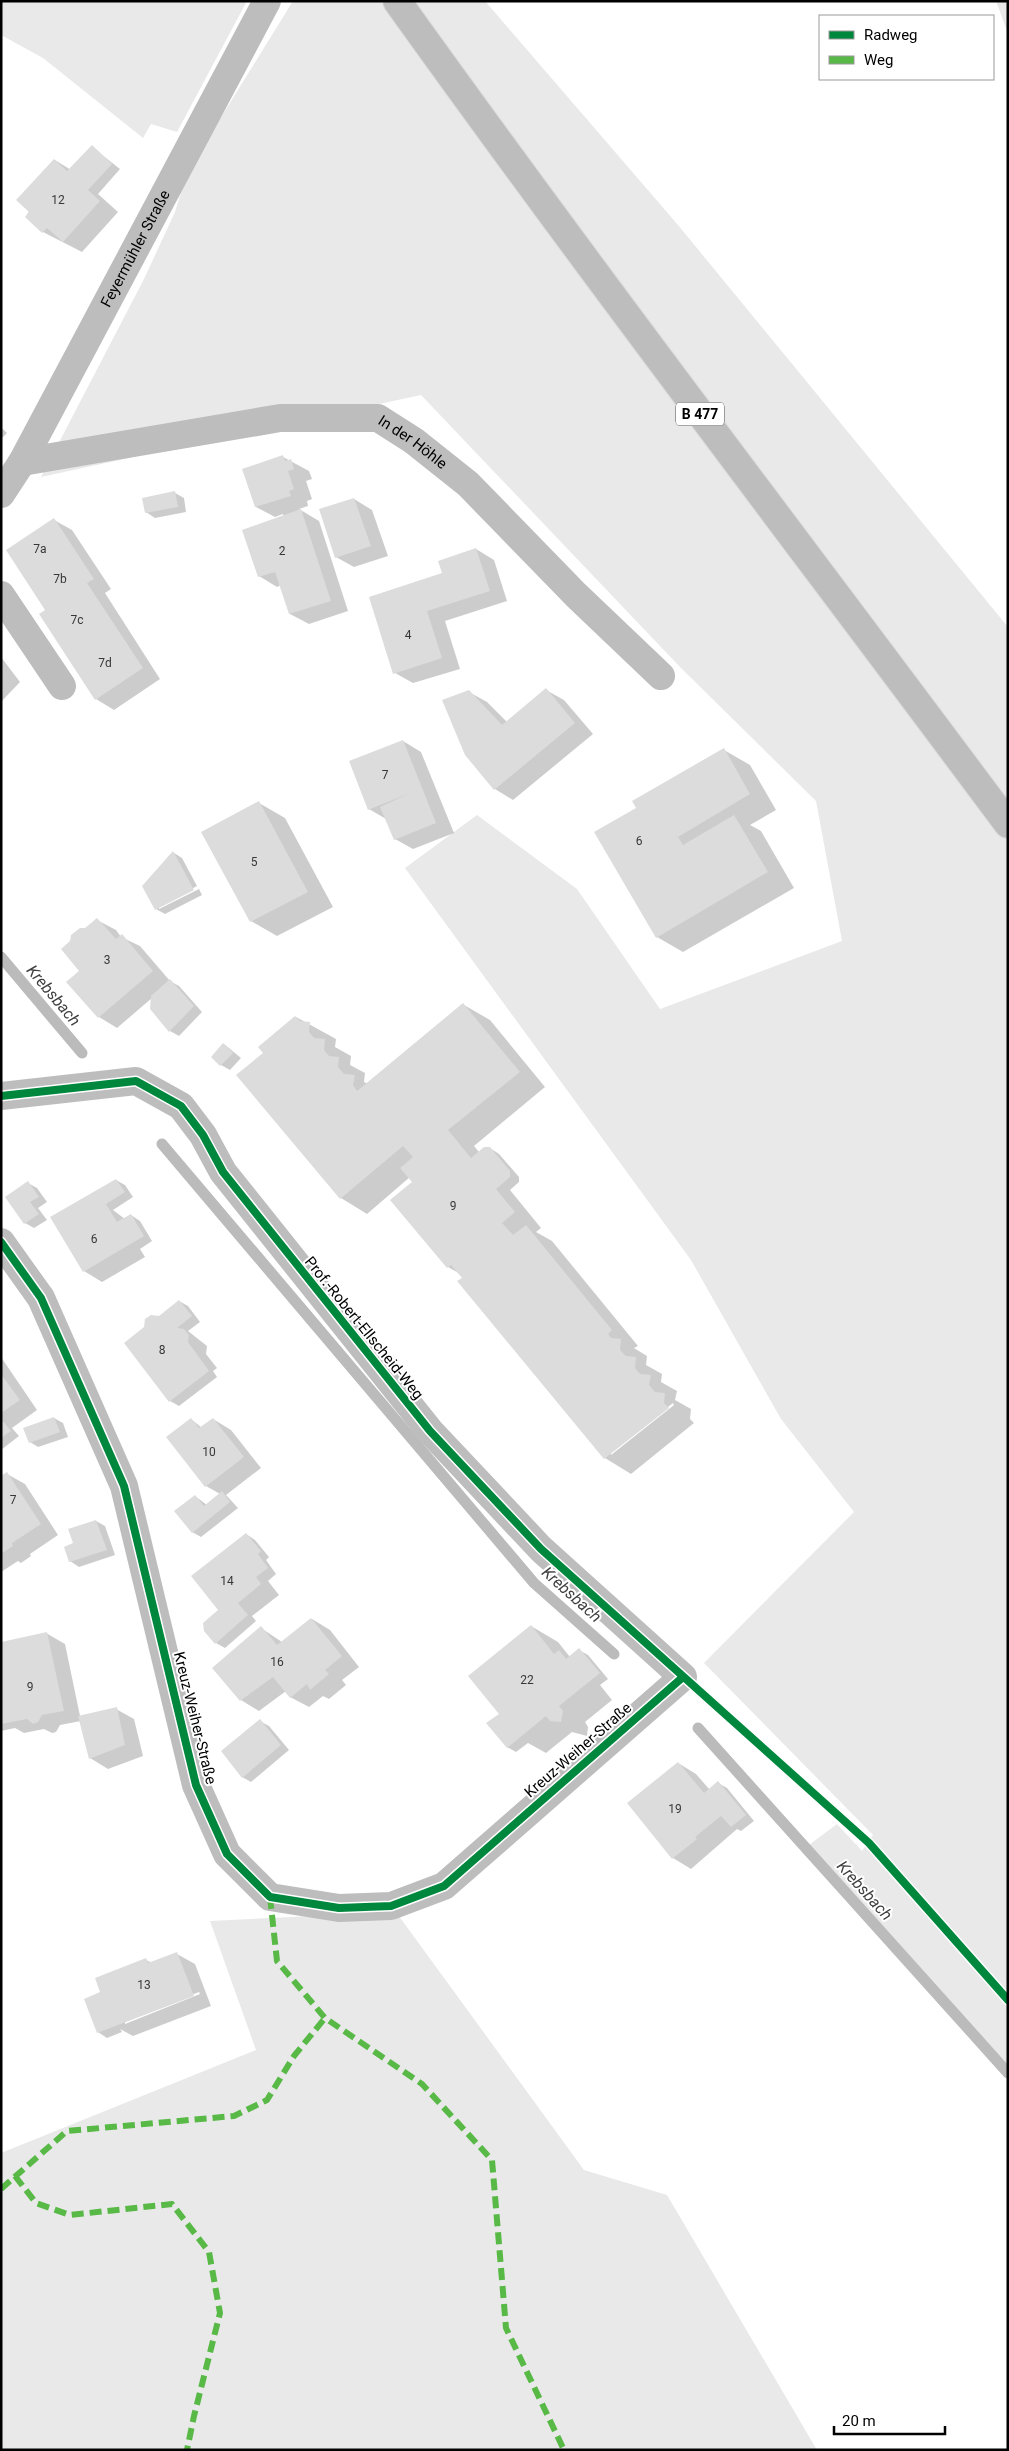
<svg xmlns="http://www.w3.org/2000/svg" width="1009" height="2451" font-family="Roboto,sans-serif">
  <rect width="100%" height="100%" fill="#fff"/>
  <path fill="#e9e9e9" d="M 1,1 L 247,1 L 177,132 L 151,124 L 143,138 L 43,58 L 1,35 Z
    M 293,1 L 485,1 L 678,225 L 1008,627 L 1008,2076 L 801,1851 L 837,1824 L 862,1851 L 873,1835 L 704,1663 L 854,1512 L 781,1419 L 691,1260 L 405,868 L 477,815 L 577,889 L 660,1009 L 842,941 L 816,801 L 680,667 L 421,395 L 41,477 L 144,279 L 175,212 L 187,172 Z
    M 996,1 L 1008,1 L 1008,34 Z
    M 396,1912 L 584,2170 L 667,2195 L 817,2450 L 1,2450 L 1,2153 L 256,2050 L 210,1921 Z"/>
  <path fill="#0003" fill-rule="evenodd" d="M 92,147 L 120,169 L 98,194 L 118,212 L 82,252 L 43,232 L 26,217 L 55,160 L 71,170 Z
    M 1,427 L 7,433 L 1,439 Z
    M 283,457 L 309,471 L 312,479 L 306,481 L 312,499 L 307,501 L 308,506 L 299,509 L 319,521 L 348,611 L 309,624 L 290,614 L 281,585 L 277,587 L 259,576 L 284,517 L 283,514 L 275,517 L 256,507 L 244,469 Z
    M 175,493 L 184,498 L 186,512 L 155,518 L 146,512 Z
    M 354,499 L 372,510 L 388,556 L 354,567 L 336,557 Z
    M 54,520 L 72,530 L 111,589 L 105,593 L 160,679 L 114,710 L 96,699 L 47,610 Z
    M 476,549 L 494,560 L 507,601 L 445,621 L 460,669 L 413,683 L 395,673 L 444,574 Z
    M 1,657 L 20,682 L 1,702 Z
    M 546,690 L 564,700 L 593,734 L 513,800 L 495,789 L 466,755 L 469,692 L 487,702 L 507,722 Z
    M 403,741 L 421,752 L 454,833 L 413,849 L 395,839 L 386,819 L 369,809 Z
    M 724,750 L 750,765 L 776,810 L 750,825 L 761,831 L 794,888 L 683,952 L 657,937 L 638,808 Z
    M 259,803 L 285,818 L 333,907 L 277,936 L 251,921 Z
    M 174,853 L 182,858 L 197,886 L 159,907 L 159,909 L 199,889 L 202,895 L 165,914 L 156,909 Z
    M 97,920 L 116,930 L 121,937 L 140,946 L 170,981 L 179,986 L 202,1012 L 179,1036 L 170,1031 L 151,1009 L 152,998 L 117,1028 L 99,1017 L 81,971 L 86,930 Z
    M 464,1005 L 490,1020 L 545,1087 L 474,1146 L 479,1152 L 490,1148 L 499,1154 L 519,1177 L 519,1182 L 510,1190 L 541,1228 L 536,1232 L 552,1241 L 638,1346 L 634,1348 L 647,1356 L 646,1365 L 662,1374 L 661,1382 L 677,1391 L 675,1400 L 691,1409 L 690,1419 L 694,1423 L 631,1474 L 605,1458 L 462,1275 L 448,1267 L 414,1182 L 410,1177 L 367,1214 L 341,1198 L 238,1075 L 265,1053 L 296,1017 L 336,1039 L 335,1047 L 351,1056 L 350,1065 L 365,1073 L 364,1082 L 368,1084 ZM 673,1403 L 674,1405 L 611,1455 L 611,1452 Z
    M 224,1044 L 241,1058 L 230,1070 L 221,1065 Z
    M 116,1180 L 125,1185 L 133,1197 L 113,1210 L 125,1219 L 131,1215 L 140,1221 L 152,1241 L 140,1249 L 145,1257 L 102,1282 L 84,1271 L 61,1231 Z
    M 28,1183 L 37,1188 L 47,1202 L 38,1208 L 47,1220 L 34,1228 L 25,1223 Z
    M 179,1301 L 188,1306 L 200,1322 L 188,1331 L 207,1346 L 206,1354 L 217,1368 L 213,1371 L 217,1377 L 179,1406 L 170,1401 L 159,1317 Z
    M 1,1357 L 37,1410 L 12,1428 L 19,1436 L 1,1450 Z
    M 54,1418 L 63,1423 L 68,1437 L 38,1447 L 30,1442 Z
    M 191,1419 L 202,1428 L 213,1419 L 231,1430 L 261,1468 L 226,1495 L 238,1508 L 201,1537 L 192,1532 L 195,1496 L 207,1505 L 220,1494 L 206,1486 Z
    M 7,1474 L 25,1484 L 58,1535 L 30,1554 L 31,1556 L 21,1563 L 18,1561 L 1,1572 L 1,1478 Z
    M 96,1521 L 105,1526 L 115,1555 L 79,1567 L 70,1561 L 74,1544 Z
    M 246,1534 L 255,1540 L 269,1557 L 266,1560 L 276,1574 L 268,1581 L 279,1595 L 252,1616 L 256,1621 L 225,1648 L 216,1643 L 218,1612 Z
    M 312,1619 L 330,1630 L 359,1667 L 342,1680 L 346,1685 L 329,1699 L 323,1696 L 309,1707 L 290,1697 L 286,1691 L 259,1711 L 241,1700 L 261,1628 L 282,1642 Z
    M 531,1626 L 558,1642 L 570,1657 L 579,1650 L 588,1655 L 608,1679 L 600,1685 L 612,1700 L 585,1722 L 588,1727 L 587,1736 L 572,1732 L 546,1753 L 528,1743 L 516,1752 L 507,1747 L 501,1714 Z
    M 46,1633 L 65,1644 L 80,1716 L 116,1709 L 134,1719 L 143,1756 L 108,1769 L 90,1758 L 81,1721 L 60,1725 L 56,1732 L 52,1733 L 44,1729 L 24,1733 L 15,1728 L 1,1731 L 1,1702 Z
    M 260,1721 L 269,1726 L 289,1750 L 251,1782 L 242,1777 Z
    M 678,1763 L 696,1774 L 710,1790 L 718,1783 L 727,1788 L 754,1821 L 741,1831 L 737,1829 L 691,1869 L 673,1858 L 629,1804 Z
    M 177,1954 L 195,1964 L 211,2006 L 133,2036 L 120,2029 L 122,2032 L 107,2038 L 98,2032 L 100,1994 L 146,1960 L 152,1963 ZM 199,1992 L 200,1994 L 125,2024 L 125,2021 Z"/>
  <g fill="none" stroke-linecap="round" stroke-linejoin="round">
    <path stroke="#bbb" stroke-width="11" d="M 1,957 L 82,1053
      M 162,1144 L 534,1583 L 614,1654
      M 698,1728 L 1008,2073"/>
  </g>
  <path fill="#dcdcdc" d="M 92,145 L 112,164 L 88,190 L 100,201 L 63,242 L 47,228 L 42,233 L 25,217 L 29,212 L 16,200 L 54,159 L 67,171 Z
    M 283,455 L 285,461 L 291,459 L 294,469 L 288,471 L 294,489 L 289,491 L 291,496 L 255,507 L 242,469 Z
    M 175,491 L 178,507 L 145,513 L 142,498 Z
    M 354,498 L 371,546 L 335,558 L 319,509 Z
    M 301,509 L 331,601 L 289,614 L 275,572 L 258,577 L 242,530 Z
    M 54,518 L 94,579 L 87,583 L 143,668 L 95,700 L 39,614 L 45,610 L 6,550 Z
    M 476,548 L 490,591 L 427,611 L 442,658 L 393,674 L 369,597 L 442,573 L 438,561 Z
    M 546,688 L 575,723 L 494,790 L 465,755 L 442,700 L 469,690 L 502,725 Z
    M 403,740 L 436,823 L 394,840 L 380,807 L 410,793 L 368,810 L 349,761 Z
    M 724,748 L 750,794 L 678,837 L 683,845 L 734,815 L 768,872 L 656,938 L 594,832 L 636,808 L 632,801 Z
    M 259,801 L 308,892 L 250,922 L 201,832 Z
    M 173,851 L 194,890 L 155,910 L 142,886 Z
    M 97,918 L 116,939 L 122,934 L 153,971 L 98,1018 L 66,982 L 79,971 L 61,949 L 70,941 L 71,935 L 80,928 L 85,928 Z
    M 170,979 L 194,1006 L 169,1032 L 150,1009 L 151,996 Z
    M 463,1003 L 520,1072 L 448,1130 L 471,1158 L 484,1147 L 490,1147 L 510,1171 L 510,1177 L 496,1189 L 515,1212 L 502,1223 L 513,1235 L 526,1225 L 612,1330 L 608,1334 L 611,1338 L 621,1339 L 620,1350 L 626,1356 L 636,1357 L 635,1368 L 640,1374 L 651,1375 L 649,1385 L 655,1392 L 665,1393 L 664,1403 L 669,1408 L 604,1459 L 457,1281 L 462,1278 L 451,1265 L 447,1268 L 390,1200 L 412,1182 L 400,1168 L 413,1157 L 403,1146 L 340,1199 L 236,1075 L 263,1053 L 258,1047 L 295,1016 L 300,1021 L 310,1022 L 309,1032 L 314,1038 L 325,1039 L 324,1050 L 329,1056 L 339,1057 L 338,1067 L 344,1074 L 355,1075 L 353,1085 L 357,1091 Z
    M 223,1043 L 233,1053 L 220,1066 L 211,1057 Z
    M 116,1179 L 125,1192 L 106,1204 L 117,1222 L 131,1214 L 144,1236 L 83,1272 L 50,1217 Z
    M 28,1181 L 39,1197 L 30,1202 L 39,1214 L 24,1224 L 5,1197 Z
    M 179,1300 L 192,1316 L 177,1328 L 184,1329 L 189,1335 L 188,1342 L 209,1371 L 169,1402 L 124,1343 L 144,1327 L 145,1319 L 151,1315 L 159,1316 Z
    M 1,1374 L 20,1400 L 1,1413 Z
    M 54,1417 L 60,1432 L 29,1443 L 23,1428 Z
    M 191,1418 L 199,1428 L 213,1418 L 244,1457 L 205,1487 L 166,1437 Z
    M 1,1419 L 11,1431 L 1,1438 Z
    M 7,1472 L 41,1524 L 12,1543 L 13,1546 L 2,1553 L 1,1476 Z
    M 222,1491 L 230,1502 L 192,1533 L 174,1511 L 195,1495 L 204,1506 Z
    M 96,1520 L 107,1550 L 69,1562 L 64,1547 L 73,1543 L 68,1529 Z
    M 246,1533 L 261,1551 L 258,1554 L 268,1568 L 256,1577 L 261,1584 L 238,1603 L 248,1615 L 215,1644 L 204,1631 L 203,1623 L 218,1610 L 191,1576 Z
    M 311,1618 L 342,1656 L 325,1670 L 329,1674 L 310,1690 L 307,1684 L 290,1698 L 273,1677 L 240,1701 L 212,1668 L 261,1626 L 277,1645 Z
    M 531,1625 L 554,1654 L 559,1650 L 566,1659 L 579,1648 L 600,1673 L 559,1706 L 563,1711 L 561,1722 L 550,1721 L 546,1716 L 507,1748 L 486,1723 L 499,1714 L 468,1676 Z
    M 47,1632 L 64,1711 L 42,1715 L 38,1722 L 33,1724 L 27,1719 L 1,1724 L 1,1642 Z
    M 117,1707 L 125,1745 L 89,1759 L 78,1716 Z
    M 260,1719 L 281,1745 L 242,1778 L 221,1751 Z
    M 678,1762 L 704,1793 L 718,1781 L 746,1815 L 731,1827 L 721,1816 L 695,1837 L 697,1839 L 672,1859 L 627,1803 Z
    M 177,1952 L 194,1996 L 97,2033 L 84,1999 L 100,1992 L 95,1978 L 146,1958 L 148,1963 Z"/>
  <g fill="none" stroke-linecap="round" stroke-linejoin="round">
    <defs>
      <path id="major" d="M 397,1 C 596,279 804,550 1008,824"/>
    </defs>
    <use href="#major" stroke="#dbdbdb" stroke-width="30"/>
    <g stroke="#bdbdbd" stroke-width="28">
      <path id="s1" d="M 22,462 L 280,418 L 378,418 L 414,441 L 468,484 L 576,595 L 661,676"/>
      <path id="s2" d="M 1,494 L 22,462 L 267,1"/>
      <path d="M 1,595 L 62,686"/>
      <path d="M 1,1096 L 136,1081 L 181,1106 L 203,1135 L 223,1172 L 430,1431 L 541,1549 L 683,1677 L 444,1886 L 391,1906 L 339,1908 L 270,1897 L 227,1854 L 196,1785 L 124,1486 L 41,1298 L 1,1242"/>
    </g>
    <use href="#major" stroke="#bdbdbd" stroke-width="28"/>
    <path stroke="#58b947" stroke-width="6" stroke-dasharray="12 6" stroke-linecap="butt" d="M 270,1897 L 277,1961 L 325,2018 L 422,2084 L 492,2160 L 506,2328 L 564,2450
      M 15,2176 L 36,2203 L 70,2215 L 172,2204 L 209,2252 L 220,2313 L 194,2416 L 187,2450
      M 1,2189 L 67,2131 L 234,2116 L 267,2100 L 294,2056 L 325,2018"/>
    <defs>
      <path id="cycleway" d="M 1,1096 L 136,1081 L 181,1106 L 203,1135 L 223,1172 L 430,1431 L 541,1549 L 869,1843 L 1008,2000
        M 1,1242 L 41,1298 L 124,1486 L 196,1785 L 227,1854 L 270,1897 L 339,1908 L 391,1906 L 444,1886 L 683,1677"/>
    </defs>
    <use href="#cycleway" stroke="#fff" stroke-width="11"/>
    <use href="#cycleway" stroke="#00873e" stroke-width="8"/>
  </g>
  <g text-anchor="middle" stroke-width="4" stroke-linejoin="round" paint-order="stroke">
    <g font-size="12" fill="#373737">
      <text x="58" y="204">12</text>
      <text x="40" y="553">7a</text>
      <text x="282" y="555">2</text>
      <text x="60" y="583">7b</text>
      <text x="77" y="624">7c</text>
      <text x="408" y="639">4</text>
      <text x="105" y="667">7d</text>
      <text x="385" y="779">7</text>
      <text x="639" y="845">6</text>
      <text x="254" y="866">5</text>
      <text x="107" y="964">3</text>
      <text x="453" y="1210">9</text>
      <text x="94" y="1243">6</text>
      <text x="162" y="1354">8</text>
      <text x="209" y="1456">10</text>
      <text x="13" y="1504">7</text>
      <text x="227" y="1585">14</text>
      <text x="277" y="1666">16</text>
      <text x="527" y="1684">22</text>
      <text x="30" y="1691">9</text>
      <text x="675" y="1813">19</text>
      <text x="144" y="1989">13</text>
    </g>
    <rect fill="#fff" stroke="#4c4c4c" stroke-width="1" x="676" y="402.5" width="48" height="23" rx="4"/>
    <g font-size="14" font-weight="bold" fill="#000">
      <text x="700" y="419">B 477</text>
    </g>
    <g font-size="15" fill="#000" stroke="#fff">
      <text dy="5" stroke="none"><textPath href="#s2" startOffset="280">Feyermühler Straße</textPath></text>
      <text dy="5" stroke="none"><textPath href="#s1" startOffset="402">In der Höhle</textPath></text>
      <text transform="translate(364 1328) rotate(51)" y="5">Prof.-Robert-Ellscheid-Weg</text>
      <text transform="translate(195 1718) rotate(76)" y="5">Kreuz-Weiher-Straße</text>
      <text transform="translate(578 1750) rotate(-41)" y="5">Kreuz-Weiher-Straße</text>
    </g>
    <g font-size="16" font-style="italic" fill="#3f3f3f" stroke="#fff">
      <text transform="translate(54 995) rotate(50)" y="6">Krebsbach</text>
      <text transform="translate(572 1594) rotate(42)" y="6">Krebsbach</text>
      <text transform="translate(865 1890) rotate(48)" y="6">Krebsbach</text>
    </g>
  </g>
  <rect width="1009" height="2451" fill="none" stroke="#000000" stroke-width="5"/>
  <rect x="819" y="15" width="175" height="65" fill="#ffffff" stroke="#999999"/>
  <rect x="829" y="31" width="25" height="8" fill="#00873e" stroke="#999999"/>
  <text x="864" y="40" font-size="15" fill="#000000">Radweg</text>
  <rect x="829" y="56" width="25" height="8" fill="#58b947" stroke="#999999"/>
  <text x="864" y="65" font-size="15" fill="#000000">Weg</text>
  <path d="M834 2426v8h111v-8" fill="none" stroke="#000000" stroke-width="2.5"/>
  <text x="842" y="2426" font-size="15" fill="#000000" stroke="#ffffff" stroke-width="4" paint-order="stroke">20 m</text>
</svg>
